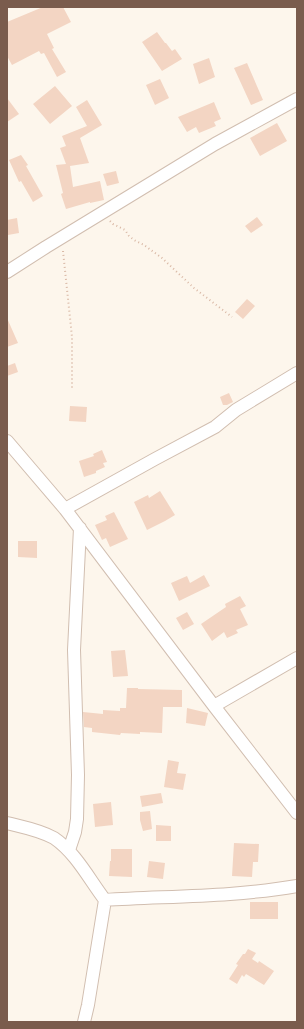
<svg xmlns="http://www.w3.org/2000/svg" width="304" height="1029" font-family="'Fira Sans',sans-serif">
  <rect width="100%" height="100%" fill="#fdf6ec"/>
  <path fill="#f3d5c3" d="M 43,7 L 63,7 L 71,22 L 47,34 L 54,48 L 52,49 L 66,72 L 57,77 L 44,53 L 41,54 L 39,51 L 12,65 L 7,56 L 7,22 Z
    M 157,32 L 165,43 L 166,43 L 172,51 L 175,49 L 182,59 L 162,71 L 142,42 Z
    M 209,58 L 215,77 L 199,84 L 193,64 Z
    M 247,63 L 263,100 L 251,105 L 234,68 Z
    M 160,79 L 169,98 L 155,105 L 146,85 Z
    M 55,86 L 72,106 L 50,124 L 33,104 Z
    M 7,98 L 19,114 L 7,122 Z
    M 87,100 L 102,125 L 80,138 L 89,163 L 70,166 L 73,187 L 100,181 L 104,200 L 90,203 L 90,202 L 66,209 L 61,194 L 63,193 L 56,165 L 66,164 L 60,148 L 66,146 L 62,136 L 87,126 L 76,107 Z
    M 214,102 L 221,119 L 214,122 L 216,126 L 199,133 L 196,127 L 187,132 L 178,117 Z
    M 277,123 L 287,141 L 260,156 L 250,138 Z
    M 21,155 L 28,165 L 26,166 L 43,196 L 33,202 L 21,181 L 19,182 L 9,160 Z
    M 116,171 L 119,183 L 107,186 L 103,174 Z
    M 257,217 L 263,225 L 251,233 L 245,226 Z
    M 17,218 L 19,233 L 8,235 L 7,220 Z
    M 247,299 L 255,306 L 243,319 L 235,312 Z
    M 7,318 L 18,343 L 7,347 Z
    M 15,363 L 18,372 L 7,376 L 7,366 Z
    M 229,393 L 233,402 L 227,405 L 223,405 L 220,397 Z
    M 70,406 L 87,407 L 86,422 L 69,421 Z
    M 102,450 L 107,462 L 103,463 L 105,467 L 96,471 L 96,473 L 84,477 L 79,461 L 94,456 L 93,454 Z
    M 160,491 L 175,515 L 165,521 L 147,530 L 134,502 L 148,495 L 149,498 Z
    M 114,512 L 128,539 L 110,547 L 106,538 L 102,540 L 95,525 L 107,520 L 105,516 Z
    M 18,541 L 37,541 L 37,558 L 18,557 Z
    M 204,575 L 210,586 L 179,601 L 171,583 L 187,576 L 190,583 Z
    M 240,596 L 246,606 L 240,609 L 248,625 L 236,630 L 238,633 L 227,638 L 224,632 L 212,641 L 201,624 L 226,607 L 225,604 Z
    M 187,612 L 194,624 L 183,630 L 176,618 Z
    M 125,650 L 128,676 L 113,677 L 111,651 Z
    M 127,688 L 138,688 L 138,689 L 182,690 L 182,707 L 163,707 L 162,733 L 140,732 L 140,734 L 121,733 L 120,735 L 92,732 L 92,728 L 84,727 L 83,712 L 103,714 L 103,710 L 120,711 L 120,708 L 126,708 Z
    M 187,708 L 208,713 L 205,726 L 186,723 Z
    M 168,760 L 179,762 L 177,773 L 186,774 L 183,790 L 164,787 Z
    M 161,793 L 163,803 L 142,807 L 140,796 Z
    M 111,802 L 113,825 L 95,827 L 93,804 Z
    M 150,811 L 152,829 L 143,831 L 140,820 L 140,812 Z
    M 156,825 L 171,826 L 171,841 L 156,841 Z
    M 234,843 L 259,844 L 258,862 L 253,862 L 252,877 L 232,876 Z
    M 111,849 L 132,849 L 132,877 L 109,876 L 110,861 L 111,861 Z
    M 149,861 L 165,863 L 163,879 L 147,877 Z
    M 250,902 L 278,902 L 278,919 L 250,919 Z
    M 248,949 L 256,953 L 252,959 L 258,963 L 259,961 L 274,971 L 264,985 L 246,974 L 244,977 L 242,975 L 237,984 L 229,979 L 238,965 L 236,964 L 243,954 L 245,954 Z"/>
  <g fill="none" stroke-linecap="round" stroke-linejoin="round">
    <defs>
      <path id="minor" d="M 7,272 L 46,247 L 215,144 L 297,99
        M 7,441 L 65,509 L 214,706 L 297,813
        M 65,509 L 155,459 L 215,427 L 236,410 L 297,373
        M 214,706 L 297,658
        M 7,823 C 23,827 40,830 54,838 C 76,853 89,879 105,900 L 88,1005 L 84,1022
        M 69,850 L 75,832 L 77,819 L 78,775 L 74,650 L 80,528
        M 105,900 C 169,896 234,897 297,886"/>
    </defs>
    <use href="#minor" stroke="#d1beb0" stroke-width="14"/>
    <path stroke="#d9b8a5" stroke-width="2" stroke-dasharray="1 3" stroke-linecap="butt" d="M 110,221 L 113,224 L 125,230 L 129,236 L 134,240 L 144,245 L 162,258 L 194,288 L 232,317
      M 63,251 L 72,337 L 72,390"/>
    <use href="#minor" stroke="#fff" stroke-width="12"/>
  </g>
  <rect width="304" height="1029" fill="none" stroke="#7a5c4d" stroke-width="16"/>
</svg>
